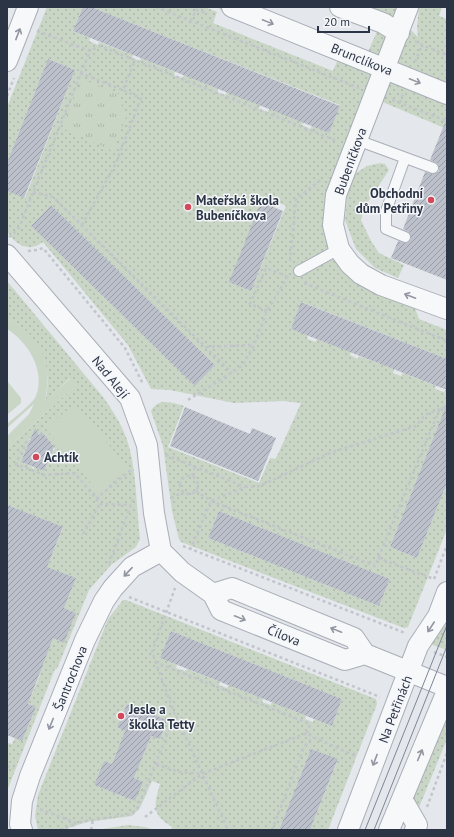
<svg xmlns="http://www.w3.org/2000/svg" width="454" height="837" font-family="'PT Sans',sans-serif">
  <defs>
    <pattern id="grass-dots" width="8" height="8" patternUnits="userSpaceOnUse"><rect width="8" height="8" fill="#c9d6c5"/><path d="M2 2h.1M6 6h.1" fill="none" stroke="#adb8ab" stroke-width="1.8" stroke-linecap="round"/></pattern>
    <pattern id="park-tufts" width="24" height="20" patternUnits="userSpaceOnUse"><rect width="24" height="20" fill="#c9d6c5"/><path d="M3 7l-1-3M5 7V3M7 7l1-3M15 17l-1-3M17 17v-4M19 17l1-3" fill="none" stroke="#adb8ab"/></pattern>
    <pattern id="building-hatch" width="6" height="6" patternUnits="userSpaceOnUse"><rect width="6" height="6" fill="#bbc0ca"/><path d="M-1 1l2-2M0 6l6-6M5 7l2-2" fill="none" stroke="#989da6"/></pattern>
  </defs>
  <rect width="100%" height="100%" fill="#e4e7ec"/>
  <path fill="url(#grass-dots)" fill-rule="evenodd" d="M 47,7 L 83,7 L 73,31 L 90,38 L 89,41 L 98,45 L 99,42 L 133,55 L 132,58 L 140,61 L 141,58 L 175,72 L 174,75 L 182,78 L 184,75 L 218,89 L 217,92 L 225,95 L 227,92 L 260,105 L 259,109 L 268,112 L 269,109 L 303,122 L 302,125 L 310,129 L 312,126 L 329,133 L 340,105 L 91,7 L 205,7 L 217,12 L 213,23 L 333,71 L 338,59 L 224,14 L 218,7 L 247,7 L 367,54 L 379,27 L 327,7 L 400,7 L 395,14 L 418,37 L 417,28 L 419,7 L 442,7 L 439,16 L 447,19 L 447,129 L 368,96 L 327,236 L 415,308 L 419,319 L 447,330 L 447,359 L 302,302 L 291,329 L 308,335 L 307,339 L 316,342 L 317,339 L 351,352 L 350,355 L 358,359 L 359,356 L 394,369 L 393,373 L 401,376 L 403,373 L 436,386 L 435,389 L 444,392 L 445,390 L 447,390 L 447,421 L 441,419 L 390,547 L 417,558 L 447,483 L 447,529 L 408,627 L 404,628 L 181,542 L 179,539 L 172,511 L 163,446 L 151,411 C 159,397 171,403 184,406 L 168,447 L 259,483 L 270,458 L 275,459 L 278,454 L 301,403 L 283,401 L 234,403 L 170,390 L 151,389 L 128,345 L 43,242 C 29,253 15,245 7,231 L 7,191 L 25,198 L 75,70 L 48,59 L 7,163 L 7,107 ZM 278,202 L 286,206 L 251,291 L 230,282 ZM 51,205 L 215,365 L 195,386 L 31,226 ZM 219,511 L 390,579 L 379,606 L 208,538 Z
    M 380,163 L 385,164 L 389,170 L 364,208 L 361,220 L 371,241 L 379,253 L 404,265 L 398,278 L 375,268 L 356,249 L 345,220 L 347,196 L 353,175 L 367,166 Z
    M 7,281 L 103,397 C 111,408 118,419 124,432 C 137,462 136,506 140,539 L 136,547 L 111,565 L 89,590 L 57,669 L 55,669 L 7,791 L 7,743 L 12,744 L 15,738 L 22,741 L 36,707 L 28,704 L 40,675 L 10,663 L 53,638 L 64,642 L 76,613 L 64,608 L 76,578 L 46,567 L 50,560 L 63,528 L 7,505 L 7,448 L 76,385 L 70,378 L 45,402 C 54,366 39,334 7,318 ZM 37,432 L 39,435 L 42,432 L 55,449 L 52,451 L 44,471 L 34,467 L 34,469 L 32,468 L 32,467 L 21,462 L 30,441 L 29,439 Z
    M 123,600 L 126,600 L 376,699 L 377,704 L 328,830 L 310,830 L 338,760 L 311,749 L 279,830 L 171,830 L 172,827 C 151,814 154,806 160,784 L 152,781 L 140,808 L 132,816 L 87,822 L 62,830 L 38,830 L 35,816 L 38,795 L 108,619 ZM 171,631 L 342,699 L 332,726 L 314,719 L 313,722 L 305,719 L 306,716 L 272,702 L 271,705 L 262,702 L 263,699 L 229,685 L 227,688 L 219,685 L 220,682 L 187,669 L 185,671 L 176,668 L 177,665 L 161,658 ZM 127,704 L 167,720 L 160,739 L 151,736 L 134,778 L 142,782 L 135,801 L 94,785 L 104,761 L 112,764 L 125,731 L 117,727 Z
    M 447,611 L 447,650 L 427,643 Z
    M 442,719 L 447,722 L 447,739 L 418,810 L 412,799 Z
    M 128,825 L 145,827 L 155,830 L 96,830 Z"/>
  <path fill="url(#park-tufts)" d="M 82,79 L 119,94 L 126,117 L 113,151 L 62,128 Z"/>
  <path fill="#c9d6c5" d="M 7,318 C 41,335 53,365 45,401 L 71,378 L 76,385 L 7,448 L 7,436 L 29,414 L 34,404 L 7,428 L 7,424 C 13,419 34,402 36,396 C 46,371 28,342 7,329 Z
    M 7,381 L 21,398 L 21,403 L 7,415 Z
    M 75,404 L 129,469 L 99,493 L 45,428 Z"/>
  <path fill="url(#building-hatch)" d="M 83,7 L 91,7 L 340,106 L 329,133 L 73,31 Z
    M 48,59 L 75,70 L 24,198 L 7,191 L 7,163 Z
    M 446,120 L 447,120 L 447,280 L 391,258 L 398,241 L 406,243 L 411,239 L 410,233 L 403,229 L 425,172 L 434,174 L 439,171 L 438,164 L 430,160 Z
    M 261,202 L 283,211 L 251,291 L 229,282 Z
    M 51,205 L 215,365 L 195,386 L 31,226 Z
    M 301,302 L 447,359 L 447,390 L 291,329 Z
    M 446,406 L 447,483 L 417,558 L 390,547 Z
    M 185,407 L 250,434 L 252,428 L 276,438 L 258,481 L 170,446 Z
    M 35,428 L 39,435 L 42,432 L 54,447 L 44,471 L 21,462 Z
    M 7,505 L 63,527 L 47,567 L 76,578 L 64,608 L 76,613 L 64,643 L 53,638 L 28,704 L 36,707 L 22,741 L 7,735 Z
    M 219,511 L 390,579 L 379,606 L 208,538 Z
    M 171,631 L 342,699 L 332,726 L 160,658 Z
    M 127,704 L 167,720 L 160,739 L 151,736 L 134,778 L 143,782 L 135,801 L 94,785 L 104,761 L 112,764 L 125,731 L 117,727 Z
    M 311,749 L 338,759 L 321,802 L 310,830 L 279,830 Z"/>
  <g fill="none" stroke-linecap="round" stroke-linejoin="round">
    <defs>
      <path id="service" d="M 357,140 L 433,168
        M 405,158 L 386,211 L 386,229 L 405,237
        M 299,271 L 339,249"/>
      <path id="minor" d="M 232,7 L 447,94
        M 340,7 L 383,23 L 399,33
        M 408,7 L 336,195 L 333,225 L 339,249 L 350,264 L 361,274 L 381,285 L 447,309
        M 7,61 L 28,7
        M 7,255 L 130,398 L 147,445 L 154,513 L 161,551
        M 161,551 L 182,572 L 213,594 L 221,610 L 345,660 L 365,654
        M 213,594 L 232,588 L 354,638 L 365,654 L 447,687
        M 402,799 L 417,825 L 415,830
        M 22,830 L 20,824 L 22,801 L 30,776 L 85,640 L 104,601 L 113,588 L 132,567 L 161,551
        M 348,830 L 418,646 L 438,616 L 447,592
        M 389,830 L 447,691"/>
    </defs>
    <use href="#service" stroke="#a9aeb7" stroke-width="12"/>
    <use href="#minor" stroke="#a9aeb7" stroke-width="22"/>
    <path stroke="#c2c5cb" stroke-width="2.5" stroke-dasharray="3 3" stroke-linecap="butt" d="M 156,7 L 359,88
      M 191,21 L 196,10 L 206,13
      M 37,31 L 90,51 L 100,46 L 337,141
      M 415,41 L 422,45 L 447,55
      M 415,62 L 422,45
      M 80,73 L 123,90
      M 7,96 L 14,78
      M 392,100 L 447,121
      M 400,103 L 403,94
      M 33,192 L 53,197 L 232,373
      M 82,225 L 116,163 L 141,98 L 123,90 L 135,60
      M 9,237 L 18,230 L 90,51
      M 28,251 L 37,250 L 43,248 L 125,348 L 143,384
      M 290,261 L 296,199 L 322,179
      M 304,283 L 447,341
      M 267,311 L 250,304 L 266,268 L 286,276
      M 206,347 L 253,345
      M 188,400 L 242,366 L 254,345 L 267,311 L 288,276
      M 27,441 L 16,464 L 44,475 L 75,473 L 100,504 L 131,505
      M 166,455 L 245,487
      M180 485a9 9 0 1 1 18 0a9 9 0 1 1-18 0Z
      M 192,476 L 195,467
      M 196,491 L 211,501 L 375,566 L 440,408 L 447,411
      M 171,498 L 184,492
      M 96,499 L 132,469
      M 83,534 L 100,504
      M 183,546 L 405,633
      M 190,550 L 211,501 L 245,487 L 260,486 L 332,452 L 416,426 L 425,415 L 447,406
      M 378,558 L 434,579
      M 109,564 L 133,499
      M 434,579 L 447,545
      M 129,597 L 380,697
      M 434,652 L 447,657
      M 155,662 L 310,724 L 307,733
      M 176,716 L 228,830
      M 156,764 L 179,772 L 202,774
      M 7,766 L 14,768
      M 427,807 L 447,753
      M 40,809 L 76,823 L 86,821 L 131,814 L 138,807 L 175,715 L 152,652 L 175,588
      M 145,817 L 202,774 L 307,733 L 313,737 L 357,757
      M 60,830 L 76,824
      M 91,830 L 93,820
      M 272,830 L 304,747 L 313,737"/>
    <use href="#service" stroke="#f7f8fa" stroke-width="10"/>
    <use href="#minor" stroke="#f7f8fa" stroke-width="20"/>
    <path stroke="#7d8696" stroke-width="1" d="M 365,830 L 447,625
      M 374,830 L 447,646"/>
  </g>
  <defs><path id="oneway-shaft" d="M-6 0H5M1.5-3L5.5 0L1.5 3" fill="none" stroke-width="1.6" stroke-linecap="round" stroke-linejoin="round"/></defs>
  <g stroke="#9196a0">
    <use href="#oneway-shaft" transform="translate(268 22) rotate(22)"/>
    <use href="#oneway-shaft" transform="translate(18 34) rotate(-69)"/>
    <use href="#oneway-shaft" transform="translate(415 81) rotate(22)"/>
    <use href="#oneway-shaft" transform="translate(410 296) rotate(-159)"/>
    <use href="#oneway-shaft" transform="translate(128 572) rotate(133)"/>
    <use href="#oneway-shaft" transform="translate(240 618) rotate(22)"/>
    <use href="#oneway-shaft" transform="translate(431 627) rotate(123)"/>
    <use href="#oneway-shaft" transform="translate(336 630) rotate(-158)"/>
    <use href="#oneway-shaft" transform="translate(51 724) rotate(112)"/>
    <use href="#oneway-shaft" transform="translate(420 755) rotate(-67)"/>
    <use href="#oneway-shaft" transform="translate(375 760) rotate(111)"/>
  </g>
  <g fill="#d1495b" stroke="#f4f6f9" stroke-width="1.5">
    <circle cx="431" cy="200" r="4"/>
    <circle cx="188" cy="207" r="4"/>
    <circle cx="36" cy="457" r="4"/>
    <circle cx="121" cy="716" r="4"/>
  </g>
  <g text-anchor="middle" stroke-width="3" stroke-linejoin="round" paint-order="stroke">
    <g font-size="13" fill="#2b3445" stroke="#f4f6f9">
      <text transform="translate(362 59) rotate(22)" y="5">Brunclíkova</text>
      <text transform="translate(350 161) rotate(-70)" y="5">Bubeníčkova</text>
      <text transform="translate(111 377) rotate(51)" y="5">Nad Alejí</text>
      <text transform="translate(284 635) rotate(22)" y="5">Čílova</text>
      <text transform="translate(70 678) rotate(-68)" y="5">Šantrochova</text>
      <text transform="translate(395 709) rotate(-69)" y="5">Na Petřinách</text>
    </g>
    <g font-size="13" font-weight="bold" fill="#2b3445" stroke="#f4f6f9" text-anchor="start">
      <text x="423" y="198" text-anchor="end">Obchodní<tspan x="423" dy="15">dům Petřiny</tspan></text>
      <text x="196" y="205">Mateřská škola<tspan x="196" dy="15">Bubeníčkova</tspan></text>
      <text x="44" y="462">Achtík</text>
      <text x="129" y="714">Jesle a<tspan x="129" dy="15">školka Tetty</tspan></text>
    </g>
  </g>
  <rect width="454" height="837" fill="none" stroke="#2b3445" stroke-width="16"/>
  <path d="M318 26v6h51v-6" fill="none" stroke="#2b3445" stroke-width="2"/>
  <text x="324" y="26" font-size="12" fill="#2b3445" stroke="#f4f6f9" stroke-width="3" paint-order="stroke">20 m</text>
</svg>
